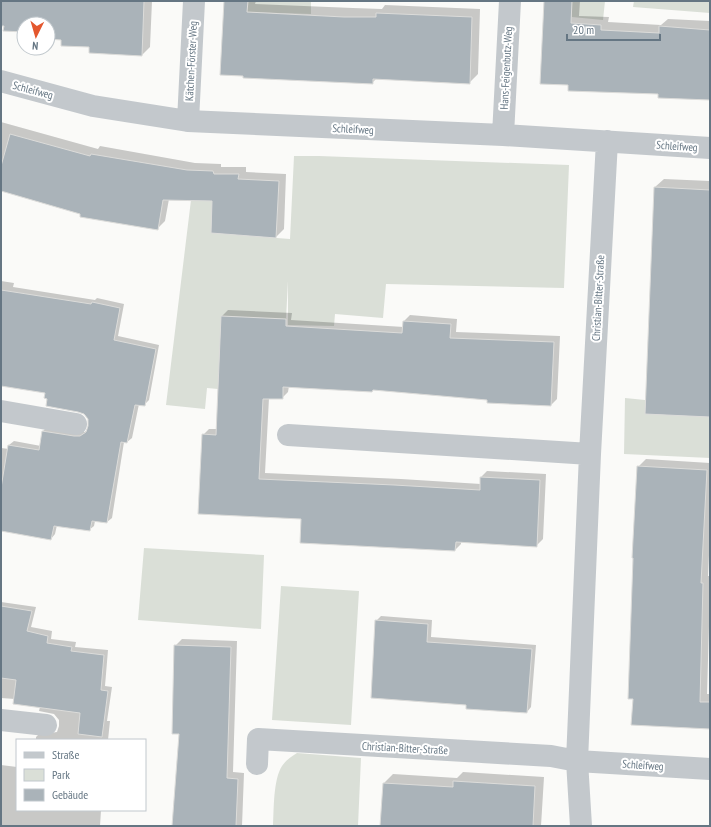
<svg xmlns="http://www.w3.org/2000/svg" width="711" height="827" font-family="'PT Sans Narrow',sans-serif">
  <rect width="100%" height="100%" fill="#fafaf8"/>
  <path fill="#dadfd7" d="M 248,1 L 311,1 L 311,14 L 247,12 Z
    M 572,1 L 605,1 L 603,20 L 572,17 Z
    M 634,1 L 710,1 L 710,13 L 633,7 Z
    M 294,156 L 319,156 L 569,165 L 564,288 L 386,284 L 383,318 L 335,314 L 334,326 L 288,325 L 288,281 L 286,319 L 221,316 L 218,389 L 207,388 L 205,409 L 166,405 L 191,200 L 212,201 L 211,233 L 290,239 Z
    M 625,398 L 645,400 L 645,414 L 710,417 L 710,458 L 624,454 Z
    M 144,548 L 264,555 L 261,629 L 138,620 Z
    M 281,586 L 359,591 L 351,725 L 272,720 Z
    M 297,753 L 361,758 L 358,826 L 273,826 C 274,810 273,780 282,766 C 286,760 291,757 297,753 Z"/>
  <path fill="#0003" d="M 1,1 L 152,1 L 150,47 L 142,55 L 90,46 L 62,39 L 48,38 L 48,24 L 24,24 L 24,31 L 1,25 Z
    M 225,1 L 256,1 L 255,4 L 353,8 L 382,9 L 385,5 L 480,9 L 478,74 L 469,83 L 377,78 L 372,83 Z
    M 545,1 L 580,1 L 579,16 L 609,17 L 608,22 L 661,25 L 668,19 L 710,21 L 710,99 L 569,85 Z
    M 1,122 L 98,149 L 100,146 L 195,163 L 221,164 L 221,167 L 246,167 L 246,172 L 286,174 L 284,229 L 276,237 L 213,200 L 169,199 L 165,221 L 157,229 L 82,213 L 1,190 Z
    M 664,179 L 710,181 L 710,415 L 655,187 Z
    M 1,281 L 14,283 L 13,287 L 95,300 L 97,298 L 124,304 L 118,336 L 159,345 L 149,400 L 144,405 L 139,404 L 132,438 L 127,442 L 124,442 L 112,518 L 107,522 L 95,521 L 94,526 L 89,530 L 57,525 L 55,534 L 51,539 L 1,529 L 1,448 L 9,449 L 9,445 L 14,441 L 41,446 L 43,431 L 47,427 L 79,432 L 85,432 L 89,426 L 89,419 L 84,413 L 48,398 L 47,392 L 1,385 Z
    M 228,310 L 292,313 L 291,320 L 404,327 L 404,321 L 410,315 L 457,319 L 456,332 L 560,336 L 557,399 L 551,405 L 374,389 L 372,391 L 289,386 L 288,392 L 282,398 L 269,398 L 265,473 L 401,479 L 481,484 L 481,477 L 487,471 L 546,474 L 543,539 L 536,546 L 461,542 L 461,544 L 455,550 L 302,518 L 203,435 L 209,429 L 217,429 L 222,316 Z
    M 646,459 L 710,463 L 710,535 L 708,576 L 710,576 L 710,593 L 707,694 L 710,694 L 710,728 L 634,698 L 638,467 Z
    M 1,602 L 36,607 L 31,627 L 52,631 L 51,639 L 76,642 L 75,647 L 108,650 L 105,686 L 112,687 L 107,721 L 110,721 L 108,740 L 36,740 L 36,737 L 41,732 L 50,733 L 57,732 L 59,726 L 59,720 L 54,714 L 39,711 L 40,707 L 15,699 L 1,698 Z
    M 381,616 L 432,620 L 431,637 L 536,645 L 531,707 L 527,712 L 467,704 L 376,621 Z
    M 182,639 L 237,641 L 233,772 L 244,773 L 242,826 L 173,826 L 180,733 L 175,646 Z
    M 1,765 L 17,767 L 17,810 L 101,810 L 100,826 L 1,826 Z
    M 463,772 L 544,777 L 541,826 L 381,826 L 384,783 L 393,774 L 457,778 Z"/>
  <path fill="#aab3b9" stroke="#dcdcda" d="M 1,1 L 144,1 L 142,56 L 89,53 L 89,47 L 61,46 L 61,40 L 48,39 L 48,24 L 24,24 L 24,32 L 3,31 L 4,26 L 1,26 Z
    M 224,1 L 248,1 L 247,12 L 344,17 L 376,17 L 376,13 L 472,17 L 470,84 L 373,79 L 373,84 L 243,78 L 243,76 L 220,75 Z
    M 544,1 L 572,1 L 571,23 L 601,25 L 601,30 L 659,33 L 659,26 L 710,30 L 710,100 L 658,98 L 658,94 L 568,91 L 568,85 L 540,84 Z
    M 10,134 L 90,156 L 91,154 L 187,170 L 213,171 L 214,174 L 239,174 L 238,179 L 279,181 L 276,238 L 211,233 L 212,201 L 163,200 L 158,230 L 80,217 L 80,214 L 1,191 L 1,166 Z
    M 654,187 L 710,190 L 710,417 L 645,414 Z
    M 1,290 L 91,304 L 92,302 L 120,308 L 114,340 L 156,349 L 145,406 L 135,405 L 127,443 L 121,442 L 107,523 L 92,521 L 90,531 L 54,526 L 51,540 L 1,531 L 1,488 L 8,445 L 39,450 L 42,431 L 74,436 L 80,436 L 86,432 L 88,426 L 88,419 L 84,414 L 78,412 L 46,406 L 47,399 L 44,398 L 45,393 L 1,386 Z
    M 221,316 L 286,319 L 286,326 L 402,333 L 403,321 L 451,324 L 450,338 L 554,342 L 551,406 L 487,403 L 487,400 L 373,390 L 372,392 L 283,387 L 283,399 L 263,399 L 259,479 L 394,485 L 480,490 L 480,477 L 540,480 L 537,547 L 456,542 L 455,551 L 300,543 L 301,519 L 198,514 L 202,434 L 216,435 Z
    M 637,466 L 707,470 L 701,583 L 703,583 L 700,702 L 710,702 L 710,729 L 631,725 L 633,699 L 628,699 L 633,558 L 632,558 Z
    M 1,606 L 32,611 L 27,631 L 48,636 L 47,643 L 72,647 L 71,651 L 104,655 L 101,690 L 108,691 L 102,737 L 78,734 L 80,713 L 13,704 L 16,680 L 1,678 Z
    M 375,620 L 428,624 L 427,642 L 532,649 L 527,713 L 466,709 L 466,705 L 371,698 Z
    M 174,645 L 231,647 L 227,778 L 238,779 L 236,826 L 172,826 L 179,734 L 172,734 Z
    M 453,781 L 535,786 L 533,826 L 380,826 L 383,783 L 453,787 Z"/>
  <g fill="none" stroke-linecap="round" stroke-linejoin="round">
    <path stroke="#c3c8cc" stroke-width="22" d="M 1,81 L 93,106 L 188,121 L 503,135 L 710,148
      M 188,121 L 194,1
      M 503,135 L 510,1
      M 1,411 L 76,424
      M 288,435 L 590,454
      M 1,720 L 46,725
      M 257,764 L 258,739 L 551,756 L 577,761 L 710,769
      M 581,826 L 577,761 L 590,454 L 607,141"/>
  </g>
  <g text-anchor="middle" stroke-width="4" stroke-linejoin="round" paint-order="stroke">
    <g font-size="11" fill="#657683" stroke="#fff">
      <text transform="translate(191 61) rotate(-87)" y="4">Kätchen-Förster-Weg</text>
      <text transform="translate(506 68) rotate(-87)" y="4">Hans-Feigenbutz-Weg</text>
      <text transform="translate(33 90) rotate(15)" y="4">Schleifweg</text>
      <text transform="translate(353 129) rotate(3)" y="4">Schleifweg</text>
      <text transform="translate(677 146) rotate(4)" y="4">Schleifweg</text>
      <text transform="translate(598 298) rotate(-87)" y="4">Christian-Bitter-Straße</text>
      <text transform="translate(405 748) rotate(3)" y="4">Christian-Bitter-Straße</text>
      <text transform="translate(643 765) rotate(4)" y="4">Schleifweg</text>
    </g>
  </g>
  <rect width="711" height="827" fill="none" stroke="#657683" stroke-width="4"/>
  <rect x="16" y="739" width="130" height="72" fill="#ffffff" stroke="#c1c8cd"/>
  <rect x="24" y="752" width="20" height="6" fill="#c3c8cc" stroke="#c1c8cd"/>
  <text x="52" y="759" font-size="12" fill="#657683">Straße</text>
  <rect x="24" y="769" width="20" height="12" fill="#dadfd7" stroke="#c1c8cd"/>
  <text x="52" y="779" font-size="12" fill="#657683">Park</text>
  <rect x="24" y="789" width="20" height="12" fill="#aab3b9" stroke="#c1c8cd"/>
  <text x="52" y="799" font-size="12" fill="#657683">Gebäude</text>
  <g transform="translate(36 36) rotate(185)"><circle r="19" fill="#ffffff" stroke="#c1c8cd"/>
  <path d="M0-3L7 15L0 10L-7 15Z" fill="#e4572e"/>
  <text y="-6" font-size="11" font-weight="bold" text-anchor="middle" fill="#657683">N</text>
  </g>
  <path d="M567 34v6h93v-6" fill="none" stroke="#657683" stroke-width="2"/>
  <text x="573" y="34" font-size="12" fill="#657683" stroke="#ffffff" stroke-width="3" paint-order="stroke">20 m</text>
</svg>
